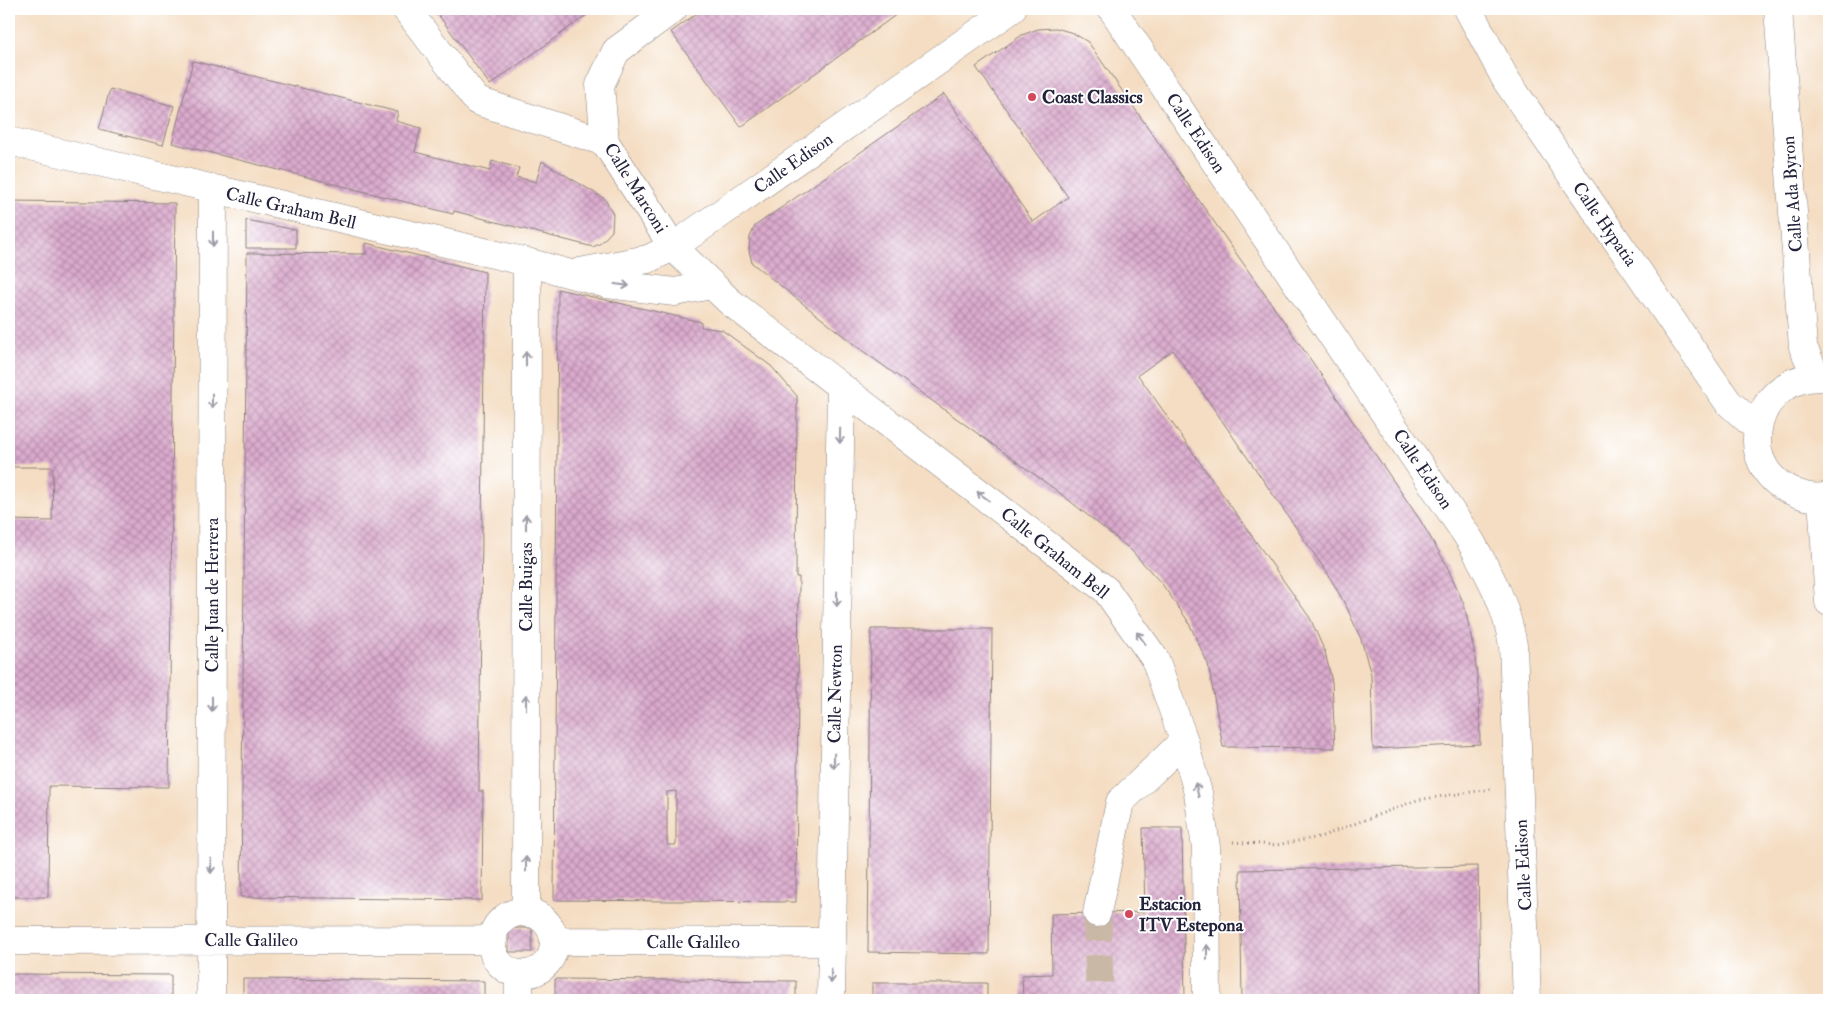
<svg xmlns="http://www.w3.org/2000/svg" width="1838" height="1009" font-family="'IM FELL Double Pica',serif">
  <defs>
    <pattern id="building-cross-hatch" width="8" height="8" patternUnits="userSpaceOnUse" patternTransform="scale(1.25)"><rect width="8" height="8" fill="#dbaacd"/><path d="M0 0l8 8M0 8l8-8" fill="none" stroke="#b18aa8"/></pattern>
  </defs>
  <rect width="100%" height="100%" fill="#fff"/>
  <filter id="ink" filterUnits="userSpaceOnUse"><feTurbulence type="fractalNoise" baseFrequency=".02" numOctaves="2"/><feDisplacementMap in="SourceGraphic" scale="10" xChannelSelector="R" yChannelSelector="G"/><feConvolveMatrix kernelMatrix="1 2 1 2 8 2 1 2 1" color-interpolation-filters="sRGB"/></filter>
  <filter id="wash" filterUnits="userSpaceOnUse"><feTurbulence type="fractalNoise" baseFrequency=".0096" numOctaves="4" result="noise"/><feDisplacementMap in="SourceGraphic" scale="20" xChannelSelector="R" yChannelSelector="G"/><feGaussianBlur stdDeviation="1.12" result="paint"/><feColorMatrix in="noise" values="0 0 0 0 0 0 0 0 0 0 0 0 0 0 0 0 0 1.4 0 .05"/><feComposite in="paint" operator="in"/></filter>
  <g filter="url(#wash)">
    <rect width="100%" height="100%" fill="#f4ddc2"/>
    <g id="blocks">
      <path fill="url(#building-cross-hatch)" fill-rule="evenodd" d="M 434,9 L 595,9 L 490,85 Z
        M 703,9 L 904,9 L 741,127 L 671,32 Z
        M 1056,28 L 1073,33 L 1088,42 L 1313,363 L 1420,520 L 1445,562 L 1464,604 L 1474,650 L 1479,694 L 1480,744 L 1373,749 L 1371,675 L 1361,639 L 1346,606 L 1328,574 L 1173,350 L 1138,375 L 1310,618 L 1325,652 L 1332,682 L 1335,748 L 1223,747 L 1208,664 L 1188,621 L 1162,584 L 1130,549 L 1056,490 L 856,346 L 752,263 L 749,250 L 750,237 L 755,226 L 944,94 L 1033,222 L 1068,197 L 976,67 L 1022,35 L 1038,29 Z
        M 193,61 L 398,112 L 396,121 L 421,128 L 415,152 L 490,171 L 492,161 L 519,168 L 516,177 L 536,182 L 542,161 L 605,199 L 613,214 L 612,231 L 601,243 L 593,247 L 454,211 L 453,214 L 172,143 Z
        M 110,89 L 174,106 L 163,145 L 99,129 Z
        M 9,201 L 175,203 L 169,787 L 49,786 L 48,897 L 9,897 L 9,520 L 52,521 L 53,467 L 9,467 Z
        M 246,220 L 296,230 L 296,248 L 246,248 Z
        M 366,243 L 485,272 L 479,791 L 483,791 L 482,900 L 241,897 L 247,253 L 366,254 Z
        M 558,289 L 701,322 L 701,327 L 722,330 L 771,366 L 797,396 L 796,577 L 799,577 L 796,902 L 554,900 ZM 676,791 L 676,845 L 667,845 L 667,792 Z
        M 871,629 L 992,629 L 989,954 L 868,952 Z
        M 1143,828 L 1182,828 L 1185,1000 L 1023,1000 L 1022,975 L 1052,974 L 1051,914 L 1145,912 Z
        M 1478,866 L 1480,1000 L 1242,1000 L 1240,870 Z
        M 509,928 L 532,928 L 532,952 L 509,952 Z
        M 9,974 L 171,975 L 171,1000 L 9,1000 Z
        M 243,979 L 484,981 L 484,1000 L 243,1000 Z
        M 555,979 L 796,981 L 796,1000 L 555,1000 Z
        M 872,983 L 987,983 L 987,1000 L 872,1000 Z"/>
    </g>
  </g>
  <g filter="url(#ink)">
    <use href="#blocks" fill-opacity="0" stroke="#8b807e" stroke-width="1"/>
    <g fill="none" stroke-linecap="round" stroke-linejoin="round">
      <path stroke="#cab8a7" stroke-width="28" stroke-dasharray="28 14" stroke-linecap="butt" d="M 1097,913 L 1100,1000"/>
      <defs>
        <path id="minor" d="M 406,9 L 477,101 L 605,142
          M 673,9 L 616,51 L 600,85 L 605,142 L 673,247 L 729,301 L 1106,590 L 1155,659 L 1184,741 L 1198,793 L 1206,847 L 1207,1000
          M 1112,9 L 1470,540 C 1491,578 1505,601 1513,645 L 1527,1000
          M 1468,9 L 1506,80 L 1728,402 L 1757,428
          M 1778,9 L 1803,347 L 1816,376
          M 9,141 L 527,262 L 607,284 L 675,292 L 711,285
          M 580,272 L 648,259 L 673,247 L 1012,9
          M 1829,378 C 1757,367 1727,467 1796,493 C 1806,497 1818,499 1829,496
          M 1822,498 L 1829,602
          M492 943a31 31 0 1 1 62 0a31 31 0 1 1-62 0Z
          M 526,913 L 527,262
          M 1097,913 L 1120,802 L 1184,741
          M 9,941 L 493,940
          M 554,941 L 831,942
          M 519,974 L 519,1000
          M 211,1000 L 213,190
          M 831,1000 L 841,387"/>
      </defs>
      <use href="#minor" stroke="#8b807e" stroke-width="29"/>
      <path stroke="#8b807e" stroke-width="3" stroke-dasharray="1 4" stroke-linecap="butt" d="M 1233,842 L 1276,845 L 1320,837 L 1417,800 L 1491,789"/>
      <use href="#minor" stroke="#fff" stroke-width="28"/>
    </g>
    <defs><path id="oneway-shaft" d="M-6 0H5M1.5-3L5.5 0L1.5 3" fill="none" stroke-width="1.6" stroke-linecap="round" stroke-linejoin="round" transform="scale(1.25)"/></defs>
    <g stroke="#9c9ca7">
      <use href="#oneway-shaft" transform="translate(213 239) rotate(90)"/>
      <use href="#oneway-shaft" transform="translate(622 285) rotate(7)"/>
      <use href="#oneway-shaft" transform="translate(526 359) rotate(-90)"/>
      <use href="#oneway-shaft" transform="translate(212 401) rotate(90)"/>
      <use href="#oneway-shaft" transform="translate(840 436) rotate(91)"/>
      <use href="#oneway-shaft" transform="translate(983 496) rotate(-143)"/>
      <use href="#oneway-shaft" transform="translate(526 522) rotate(-90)"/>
      <use href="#oneway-shaft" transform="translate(837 599) rotate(91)"/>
      <use href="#oneway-shaft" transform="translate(1141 638) rotate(-126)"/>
      <use href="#oneway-shaft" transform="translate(526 702) rotate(-90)"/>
      <use href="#oneway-shaft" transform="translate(212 704) rotate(90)"/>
      <use href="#oneway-shaft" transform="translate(834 761) rotate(91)"/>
      <use href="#oneway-shaft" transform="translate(1197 790) rotate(-103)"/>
      <use href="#oneway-shaft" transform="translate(526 864) rotate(-90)"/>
      <use href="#oneway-shaft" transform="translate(211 866) rotate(90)"/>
      <use href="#oneway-shaft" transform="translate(1207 952) rotate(-90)"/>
      <use href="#oneway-shaft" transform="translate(831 976) rotate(90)"/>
    </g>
  </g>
  <g fill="#d1495b" stroke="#fff" stroke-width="2">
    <circle cx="1032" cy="97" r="5"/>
    <circle cx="1129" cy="914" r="5"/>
  </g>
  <g text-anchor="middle" stroke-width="4" stroke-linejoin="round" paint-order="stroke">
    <g font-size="18" font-weight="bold" fill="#22223b" stroke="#fff" text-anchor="start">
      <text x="1042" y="103">Coast Classics</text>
      <text x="1139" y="910">Estacion<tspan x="1139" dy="21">ITV Estepona</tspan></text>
    </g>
    <g font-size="18" fill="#22223b" stroke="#fff">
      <text transform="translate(1196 133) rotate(56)" y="6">Calle Edison</text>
      <text transform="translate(793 163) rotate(-35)" y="6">Calle Edison</text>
      <text transform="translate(636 188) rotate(58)" y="6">Calle Marconi</text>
      <text transform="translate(1792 194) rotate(-94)" y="6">Calle Ada Byron</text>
      <text transform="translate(291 208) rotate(13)" y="6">Calle Graham Bell</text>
      <text transform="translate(1605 224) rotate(55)" y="6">Calle Hypatia</text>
      <text transform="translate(1423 469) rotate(56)" y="6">Calle Edison</text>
      <text transform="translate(1055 553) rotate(39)" y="6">Calle Graham Bell</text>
      <text transform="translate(526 587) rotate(-90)" y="6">Calle Buigas</text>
      <text transform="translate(212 595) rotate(-90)" y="6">Calle Juan de Herrera</text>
      <text transform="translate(835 694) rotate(-89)" y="6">Calle Newton</text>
      <text transform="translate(1523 865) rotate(-93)" y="6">Calle Edison</text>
      <text x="251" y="946">Calle Galileo</text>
      <text x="693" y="948">Calle Galileo</text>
    </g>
  </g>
  <rect width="1838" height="1009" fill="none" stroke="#fff" stroke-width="30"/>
</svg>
